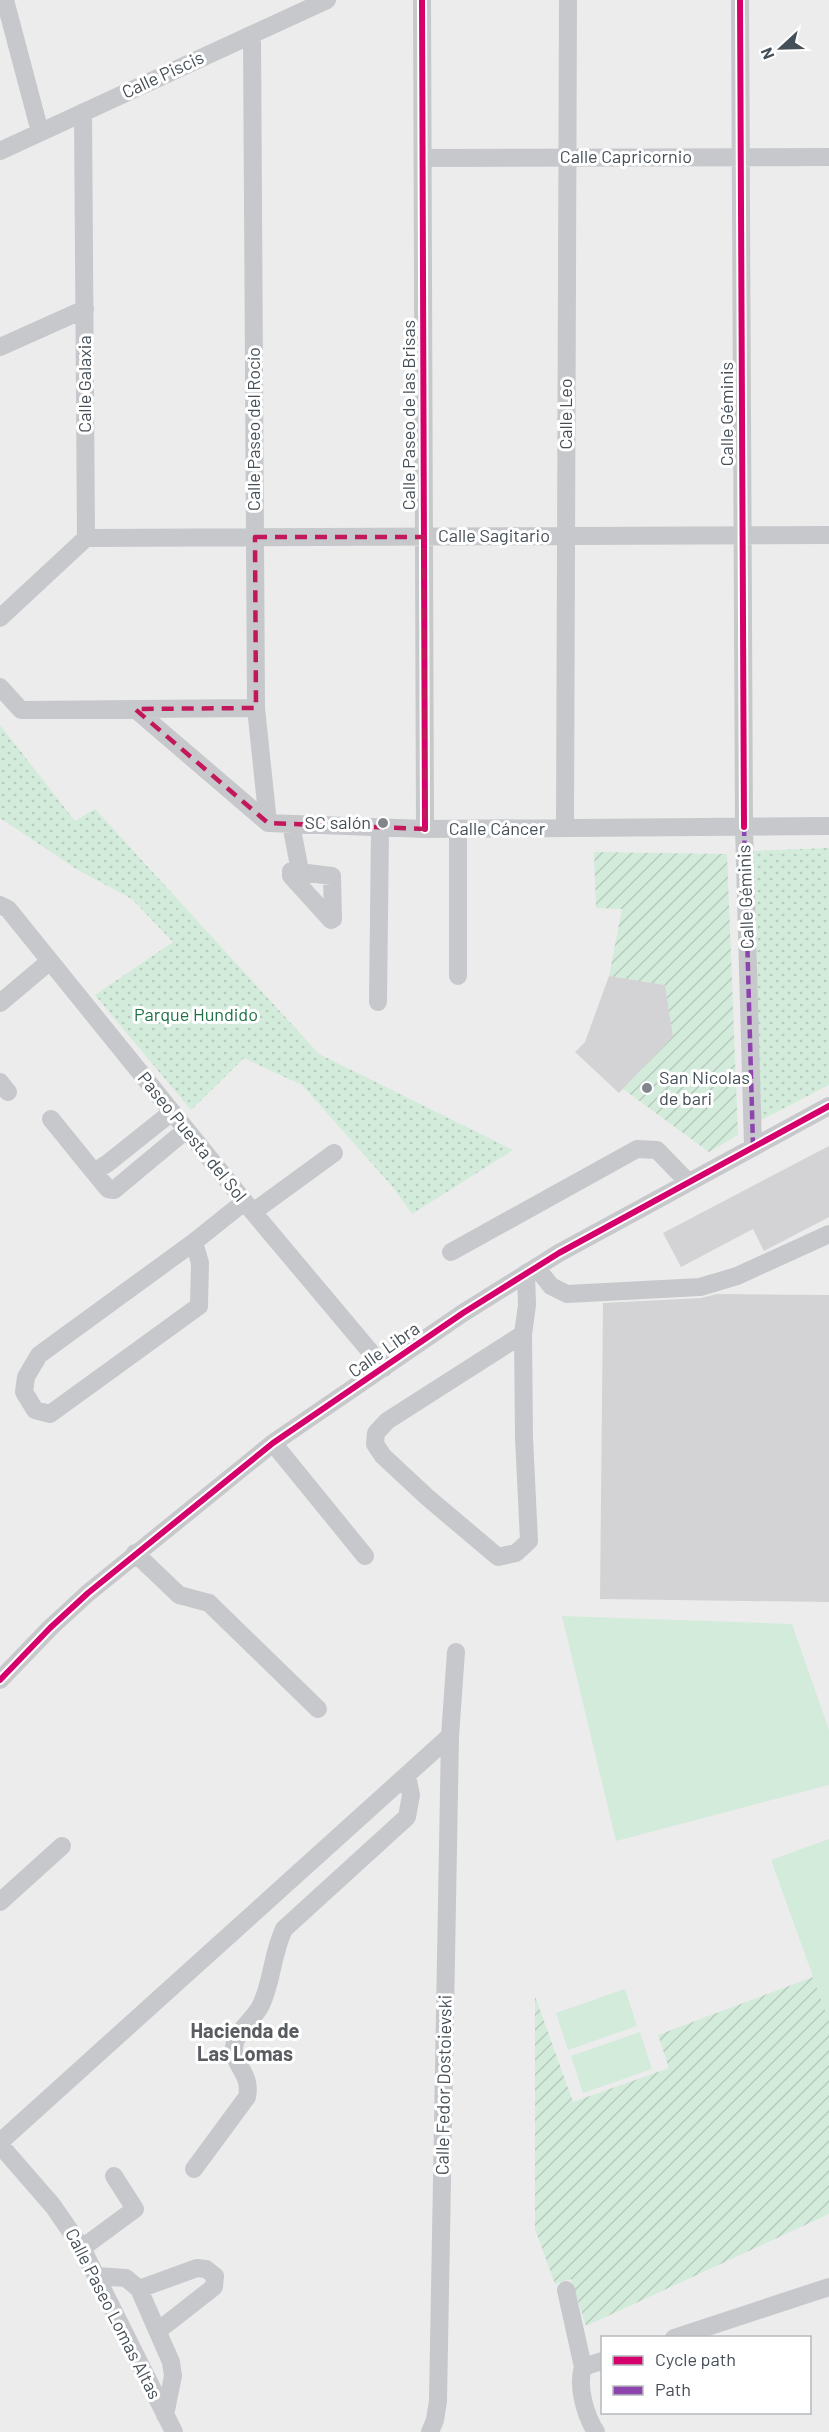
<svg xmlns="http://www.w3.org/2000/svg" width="829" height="2432" font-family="Barlow,sans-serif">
  <defs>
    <pattern id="park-dots" width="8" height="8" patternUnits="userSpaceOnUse" patternTransform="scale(1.5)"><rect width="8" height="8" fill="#d2ebda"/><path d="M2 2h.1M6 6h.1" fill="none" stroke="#b6cbbd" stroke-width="1.8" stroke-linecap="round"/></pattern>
    <pattern id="garden-furrows" width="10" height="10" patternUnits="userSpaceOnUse" patternTransform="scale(1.5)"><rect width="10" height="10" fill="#d2ebda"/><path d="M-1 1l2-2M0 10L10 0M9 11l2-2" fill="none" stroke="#b6cbbd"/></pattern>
  </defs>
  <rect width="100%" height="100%" fill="#edecec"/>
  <path fill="#d2ebda" d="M 562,1616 L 792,1624 L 829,1730 L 829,1785 L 616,1841 Z
    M 829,1839 L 829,2021 L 771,1860 Z
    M 625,1989 L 637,2026 L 568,2050 L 556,2013 Z
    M 640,2032 L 652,2069 L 583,2093 L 571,2056 Z"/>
  <path fill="url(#park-dots)" d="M 0,725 L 75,821 L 95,809 L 319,1054 L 513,1150 L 412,1214 L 392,1186 L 302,1085 L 244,1058 L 191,1110 L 95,995 L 173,942 L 132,899 L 78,870 L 0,818 Z
    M 829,848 L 829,1085 L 761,1120 L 751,851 Z"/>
  <path fill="url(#garden-furrows)" d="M 594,852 L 727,854 L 738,1135 L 709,1152 L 623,1089 L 673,1036 L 665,985 L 609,976 L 622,909 L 596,908 Z
    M 813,1977 L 829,2021 L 829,2214 L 586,2326 L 571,2279 L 555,2284 L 535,2229 L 535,1996 L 573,2102 L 669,2068 L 658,2035 Z"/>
  <path fill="#d3d3d5" d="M 609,976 L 665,985 L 673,1036 L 619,1093 L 575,1052 L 585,1042 Z
    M 829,1146 L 829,1217 L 764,1251 L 753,1229 L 681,1267 L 663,1233 Z
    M 717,1294 L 829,1295 L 829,1602 L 600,1599 L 603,1303 L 701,1298 Z"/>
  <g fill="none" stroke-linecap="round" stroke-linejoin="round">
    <path stroke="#c6c8cb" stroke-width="18" d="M 5,0 L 40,132
      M 422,0 L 425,829
      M 740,0 L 744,827 L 753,1146
      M 252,35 L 256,708 L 268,823
      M 0,151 L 327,0
      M 423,158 L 829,157
      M 0,347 L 85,309
      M 86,538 L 829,535
      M 0,618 L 86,538 L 83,112
      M 0,687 L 21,710 L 256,708
      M 135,709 L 268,823 L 425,829 L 829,826
      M 291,824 L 300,871
      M 565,828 L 568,0
      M 291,871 L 332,876 L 333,919 L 331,920 L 291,876 Z
      M 0,905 L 8,909 L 253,1212 L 384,1368
      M 458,976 L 458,829
      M 378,1002 L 380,828
      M 0,1003 L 50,961
      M 0,1082 L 8,1092
      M 51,1119 L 94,1172 L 108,1163 L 172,1112
      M 94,1172 L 108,1189 L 114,1190 L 186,1130
      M 253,1212 L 334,1153
      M 194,1242 L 200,1263 L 199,1306 L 50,1414 L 35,1410 L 24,1392 L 26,1377 L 39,1355 L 194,1242 L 244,1202
      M 451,1252 L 637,1149 L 657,1150 L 688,1182
      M 536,1267 L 551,1286 L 567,1294 L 700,1287 L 737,1276 L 829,1234
      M 523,1334 L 387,1421 L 376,1433 L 375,1444 L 383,1456 L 427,1497 L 498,1557 L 516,1553 L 529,1541 L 524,1438 L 523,1334 L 527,1305 L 526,1273
      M 273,1443 L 365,1556
      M 135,1553 L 179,1595 L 209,1603 L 318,1709
      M 0,1680 L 50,1628 L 88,1593 L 273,1443 L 463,1313 L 559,1253 L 829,1106
      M 0,1902 L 62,1846
      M 0,2142 L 450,1736
      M 0,2145 L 53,2206 L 82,2248 L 174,2432
      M 194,2169 L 247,2097 C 252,2073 233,2066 234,2048 C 235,2031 254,2020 261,2005 C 272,1983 272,1954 284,1929 L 407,1817 L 411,1795 L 407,1776
      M 82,2248 L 135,2209 L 114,2176
      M 97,2276 L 126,2278 L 139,2289 L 171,2362 L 173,2376 L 165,2415
      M 139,2289 L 197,2268 L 206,2269 L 215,2276 L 214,2287 L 159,2330
      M 566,2290 L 583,2367
      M 674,2338 L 829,2287
      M 583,2367 C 577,2386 585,2415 596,2432
      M 583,2367 L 602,2361
      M 430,2432 L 435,2420 L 438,2401 L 450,1736 L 456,1652"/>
    <path stroke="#8e44ad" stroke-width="4.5" stroke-dasharray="9 4.5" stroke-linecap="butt" d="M 744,827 L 753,1146"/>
    <defs>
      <path id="cycleway" d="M 422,0 L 425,829
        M 740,0 L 744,827
        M 0,1680 L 50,1628 L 88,1593 L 273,1443 L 463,1313 L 559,1253 L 829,1106"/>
    </defs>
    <use href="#cycleway" stroke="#fff" stroke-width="10"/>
    <use href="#cycleway" stroke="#d6006c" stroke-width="6"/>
  </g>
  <path fill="none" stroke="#c2185b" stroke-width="4.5" stroke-dasharray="12 8" stroke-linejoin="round" d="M 255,537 L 424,537 L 425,829 L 268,823 L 135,709 L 256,708 Z"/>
  <g fill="#80868b" stroke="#fff" stroke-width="2">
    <circle cx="383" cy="823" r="6"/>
    <circle cx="647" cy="1088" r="6"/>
  </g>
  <g text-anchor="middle" stroke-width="6" stroke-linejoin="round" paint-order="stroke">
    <g font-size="18" fill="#454f57" stroke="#fff">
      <text transform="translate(163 75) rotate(-25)" y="6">Calle Piscis</text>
      <text x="626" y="163">Calle Capricornio</text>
      <text transform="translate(85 384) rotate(-90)" y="6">Calle Galaxia</text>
      <text transform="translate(566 414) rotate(-90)" y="6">Calle Leo</text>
      <text transform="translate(727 414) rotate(-90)" y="6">Calle Géminis</text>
      <text transform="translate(409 415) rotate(-90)" y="6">Calle Paseo de las Brisas</text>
      <text transform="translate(254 429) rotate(-90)" y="6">Calle Paseo del Rocío</text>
      <text x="494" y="542">Calle Sagitario</text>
      <text x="497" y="835">Calle Cáncer</text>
      <text transform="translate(746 897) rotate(-92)" y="6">Calle Géminis</text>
      <text transform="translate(192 1137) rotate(51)" y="6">Paseo Puesta del Sol</text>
      <text transform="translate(384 1350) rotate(-35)" y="6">Calle Libra</text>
      <text transform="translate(444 2085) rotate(-89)" y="6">Calle Fedor Dostoievski</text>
      <text transform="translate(113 2314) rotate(63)" y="6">Calle Paseo Lomas Altas</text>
    </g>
    <g font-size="18" fill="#454f57" stroke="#fff" text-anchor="end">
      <text x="371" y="829">SC salón</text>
      <text x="659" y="1084" text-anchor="start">San Nicolas<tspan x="659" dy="21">de bari</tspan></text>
    </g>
    <g font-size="18" fill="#1d7145" stroke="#fff">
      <text x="196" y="1021">Parque Hundido</text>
    </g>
    <g font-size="20" font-weight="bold" fill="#595c60" stroke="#fff">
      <text x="245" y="2038">Hacienda de<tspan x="245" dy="23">Las Lomas</tspan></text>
    </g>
  </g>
  <rect x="601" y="2336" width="210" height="78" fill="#ffffff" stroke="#b5b9bc" stroke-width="1.5"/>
  <rect x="613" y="2356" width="30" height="9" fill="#d6006c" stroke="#b5b9bc" stroke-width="1.5"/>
  <text x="655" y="2366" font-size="18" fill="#454f57">Cycle path</text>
  <rect x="613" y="2386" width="30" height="9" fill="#8e44ad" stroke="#b5b9bc" stroke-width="1.5"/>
  <text x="655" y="2396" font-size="18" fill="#454f57">Path</text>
  <g transform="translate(781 48) rotate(248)" stroke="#ffffff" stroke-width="4.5" paint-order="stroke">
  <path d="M0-4.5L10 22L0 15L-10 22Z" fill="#454f57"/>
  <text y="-9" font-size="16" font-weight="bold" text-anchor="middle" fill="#454f57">N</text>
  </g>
</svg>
